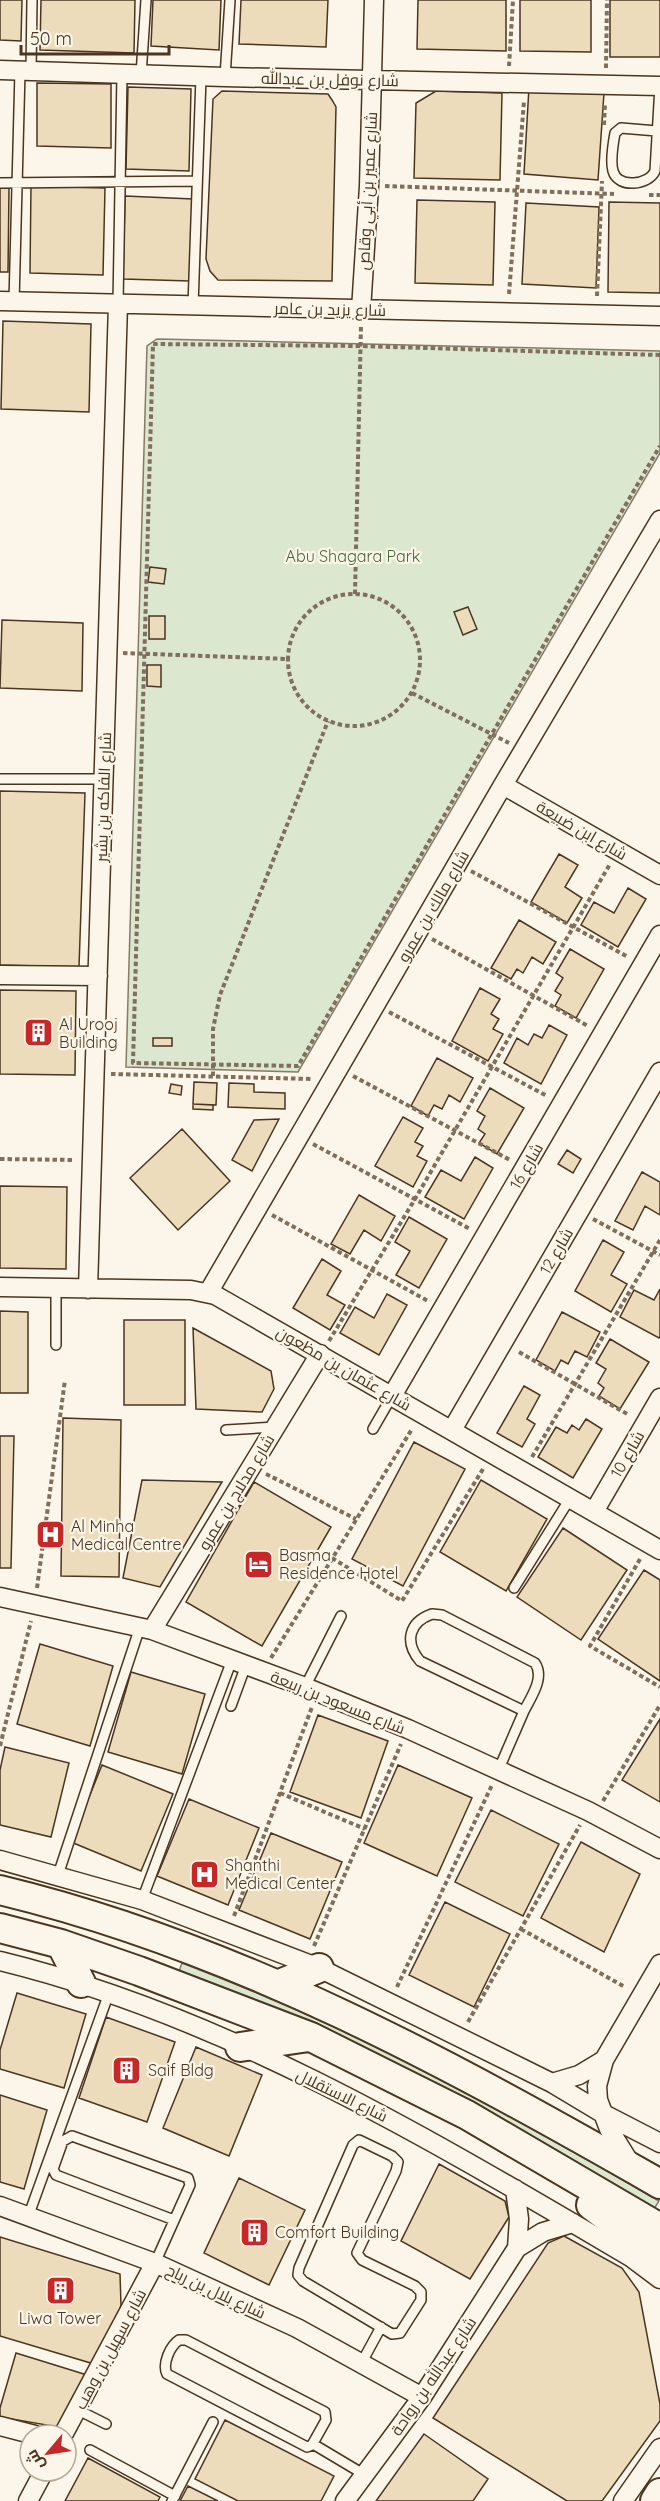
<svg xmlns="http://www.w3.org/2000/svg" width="660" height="2501" font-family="Quicksand,Cairo,sans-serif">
  <rect width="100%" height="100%" fill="#fbf6e9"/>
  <path fill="#dce7d0" stroke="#887966" stroke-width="1.5" d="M 157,339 L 660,351 L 660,453 L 298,1072 L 126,1067 L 147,346 Z
    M 182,1963 C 286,2003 386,2049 485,2101 C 544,2132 601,2168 659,2201 L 654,2209 L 178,1974 Z"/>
  <path fill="#ecdcbc" stroke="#4a3520" stroke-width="1.5" d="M 0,0 L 22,0 L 21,41 L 0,40 Z
    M 41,0 L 135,0 L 134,53 L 40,50 Z
    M 153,0 L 221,0 L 219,50 L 151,46 Z
    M 241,0 L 328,0 L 326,47 L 239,44 Z
    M 418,0 L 506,0 L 506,51 L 417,49 Z
    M 520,0 L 591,0 L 591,52 L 520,51 Z
    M 610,0 L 660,0 L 660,57 L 610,57 Z
    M 37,83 L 111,84 L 111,148 L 37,146 Z
    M 128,87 L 191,89 L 189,171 L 126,169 Z
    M 529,87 L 604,93 L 598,180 L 524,174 Z
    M 222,91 L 328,94 L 332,100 L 336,107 L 332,281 L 218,280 L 210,271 L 206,259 L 213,99 Z
    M 436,91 L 502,93 L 500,180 L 414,178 L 416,103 Z
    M 31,186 L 105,188 L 103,275 L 30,273 Z
    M 0,188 L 9,188 L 8,272 L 0,272 Z
    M 125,196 L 193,199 L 190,281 L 123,279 Z
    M 417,200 L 495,202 L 493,285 L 415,283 Z
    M 609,202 L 660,203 L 660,293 L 608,292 Z
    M 526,203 L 599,207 L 596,288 L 522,284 Z
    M 3,321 L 91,324 L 89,412 L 1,409 Z
    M 150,567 L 166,569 L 164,584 L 148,582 Z
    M 468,607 L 477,629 L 463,635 L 454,612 Z
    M 149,616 L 165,616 L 165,639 L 149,639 Z
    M 2,620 L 83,623 L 82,691 L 0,688 Z
    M 147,665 L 161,665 L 161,687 L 147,686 Z
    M 0,791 L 85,793 L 79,967 L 0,965 Z
    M 559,854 L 578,865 L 565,887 L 582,898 L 567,923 L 531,902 Z
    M 628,888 L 646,899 L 618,947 L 581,925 L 594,902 L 614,913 Z
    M 519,920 L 556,942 L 543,964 L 532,957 L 523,973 L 517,969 L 511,979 L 491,968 Z
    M 570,949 L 604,969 L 576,1018 L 555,1006 L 561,995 L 555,991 L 563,978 L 556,973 Z
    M 480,988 L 500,999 L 491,1014 L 499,1019 L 493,1029 L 503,1034 L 488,1061 L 452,1041 Z
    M 0,990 L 76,991 L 75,1075 L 0,1074 Z
    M 549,1025 L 567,1035 L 541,1084 L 504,1063 L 517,1038 L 528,1045 L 534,1034 L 542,1038 Z
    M 153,1038 L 172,1038 L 172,1046 L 153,1046 Z
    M 437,1058 L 473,1078 L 460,1102 L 449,1095 L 442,1109 L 434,1105 L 428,1116 L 411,1106 Z
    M 194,1082 L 217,1083 L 216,1105 L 193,1104 Z
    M 229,1083 L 254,1084 L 254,1092 L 285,1093 L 285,1109 L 228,1107 Z
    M 171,1084 L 182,1086 L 181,1095 L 169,1093 Z
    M 490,1088 L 524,1108 L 497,1154 L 479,1143 L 485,1134 L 478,1129 L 485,1116 L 477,1111 Z
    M 193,1104 L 213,1105 L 213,1110 L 193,1109 Z
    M 403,1117 L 423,1128 L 415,1142 L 423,1146 L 417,1156 L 427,1161 L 413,1187 L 375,1166 Z
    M 279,1119 L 252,1171 L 232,1160 L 254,1120 Z
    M 182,1129 L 230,1181 L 178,1230 L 130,1178 Z
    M 567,1150 L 581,1159 L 573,1173 L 558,1164 Z
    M 475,1157 L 493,1168 L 464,1219 L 425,1197 L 441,1170 L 461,1181 Z
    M 642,1172 L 660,1182 L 660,1215 L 645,1206 L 633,1230 L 615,1221 Z
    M 0,1186 L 67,1187 L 66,1269 L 0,1268 Z
    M 359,1195 L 395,1216 L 381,1241 L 364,1230 L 350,1254 L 331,1244 Z
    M 409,1217 L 447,1239 L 419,1288 L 396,1275 L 410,1251 L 395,1242 Z
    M 603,1240 L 624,1252 L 611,1275 L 627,1284 L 611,1312 L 575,1291 Z
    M 322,1259 L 341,1271 L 327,1295 L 345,1305 L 330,1330 L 293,1308 Z
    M 660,1289 L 660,1336 L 659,1338 L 620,1317 L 634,1290 L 654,1300 Z
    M 387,1294 L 407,1305 L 379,1355 L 340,1333 L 355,1307 L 374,1318 Z
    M 0,1311 L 28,1312 L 28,1393 L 0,1393 Z
    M 562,1312 L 600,1332 L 587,1357 L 575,1351 L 568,1364 L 561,1360 L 555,1371 L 536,1360 Z
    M 124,1320 L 185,1320 L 185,1405 L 124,1405 Z
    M 193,1328 L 271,1371 L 274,1389 L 262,1412 L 196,1409 Z
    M 610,1339 L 649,1362 L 620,1409 L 599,1396 L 604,1388 L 598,1383 L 606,1369 L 596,1363 Z
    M 524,1386 L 540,1395 L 527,1419 L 535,1424 L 522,1447 L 497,1433 Z
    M 63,1418 L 121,1420 L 119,1577 L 61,1576 Z
    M 586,1419 L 602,1429 L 573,1478 L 538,1457 L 556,1427 L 567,1433 L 572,1425 L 579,1430 Z
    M 0,1436 L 14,1436 L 11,1568 L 0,1568 Z
    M 414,1442 L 465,1469 L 403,1586 L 352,1559 Z
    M 142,1480 L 222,1482 L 160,1587 L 123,1578 Z
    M 481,1480 L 547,1519 L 506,1591 L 440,1552 Z
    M 254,1482 L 331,1527 L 262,1646 L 186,1602 Z
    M 563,1528 L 627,1570 L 581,1640 L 517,1597 Z
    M 644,1570 L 660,1580 L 660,1681 L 598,1639 Z
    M 40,1644 L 113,1666 L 90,1746 L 17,1724 Z
    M 131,1672 L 205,1694 L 182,1774 L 108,1752 Z
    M 318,1715 L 388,1741 L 361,1818 L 290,1792 Z
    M 660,1719 L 660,1802 L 622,1780 Z
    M 5,1747 L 69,1763 L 51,1837 L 0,1825 L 0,1770 Z
    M 102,1765 L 173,1794 L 141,1871 L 71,1842 Z
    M 398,1765 L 472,1798 L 437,1876 L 364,1843 Z
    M 189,1799 L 259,1828 L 228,1905 L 157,1876 Z
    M 491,1810 L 559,1844 L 523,1916 L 455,1882 Z
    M 271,1833 L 342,1862 L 310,1939 L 239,1910 Z
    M 581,1842 L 640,1874 L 604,1952 L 541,1918 Z
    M 445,1902 L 510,1934 L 474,2007 L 409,1975 Z
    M 17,1993 L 86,2014 L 64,2088 L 0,2069 L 0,2050 Z
    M 106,2017 L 175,2042 L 147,2122 L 79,2098 Z
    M 196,2047 L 262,2075 L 229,2156 L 163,2128 Z
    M 0,2095 L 47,2110 L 24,2189 L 0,2182 Z
    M 439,2164 L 505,2201 L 509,2217 L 470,2279 L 401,2241 Z
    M 239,2178 L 305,2210 L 269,2285 L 204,2253 Z
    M 564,2236 L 622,2268 L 639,2292 L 660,2404 L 660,2421 L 602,2501 L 567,2501 L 433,2418 L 548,2243 Z
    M 0,2237 L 120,2274 L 121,2305 L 114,2331 L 105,2346 L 100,2346 L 94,2364 L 0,2336 Z
    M 16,2353 L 87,2375 L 58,2427 L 0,2417 L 0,2408 Z
    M 225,2420 L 334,2476 L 321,2501 L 238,2501 L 195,2479 Z
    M 424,2434 L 488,2479 L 473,2501 L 376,2501 Z
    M 88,2458 L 160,2497 L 158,2501 L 65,2501 Z
    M 188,2486 L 218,2501 L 180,2501 Z"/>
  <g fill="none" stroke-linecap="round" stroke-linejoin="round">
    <defs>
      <path id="lane" d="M 31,71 L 32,0
        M 141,75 L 146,0
        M 225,77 L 230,0
        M 657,131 L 621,128 L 615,133 C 613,144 610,161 613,171 C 618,189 649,185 655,171 L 660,86
        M 0,183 L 197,181
        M 14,302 L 20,71
        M 118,304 L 122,74
        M 193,306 L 201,77
        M 0,779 L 104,779
        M 56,1289 L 56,1345
        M 373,1429 L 392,1396
        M 226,1430 L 276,1427
        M 514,1588 L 571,1497
        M 432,1614 L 442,1615 L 535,1663 C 545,1678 531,1697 524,1711 L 420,1661 C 404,1642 409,1622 432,1614 Z
        M 305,1687 L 341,1616
        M 231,1706 L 246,1665
        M 498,1771 L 524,1711
        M 58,1875 L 140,1627
        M 142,1900 L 232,1660
        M 359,2140 L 392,2156 L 398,2162 L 396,2171 L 357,2253 L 362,2260 L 415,2286 L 421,2292 L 421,2300 L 400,2333 L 392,2334 L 303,2281 L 298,2275 L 299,2268 L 353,2145 Z
        M 28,2217 L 109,1993
        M 155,2263 L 190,2185 L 188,2178 L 72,2136 L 63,2141 L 53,2169 L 56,2175 L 174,2220
        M 179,2340 L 186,2340 L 325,2412 L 326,2420 L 312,2445 L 307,2447 L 167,2374 C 162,2364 170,2346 179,2340 Z
        M 362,2362 L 381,2327
        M 78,2410 L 106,2424
        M 313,2444 L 365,2475
        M 90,2450 L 175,2496
        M 172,2501 L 213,2422"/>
      <path id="street" d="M 0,70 L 225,77 L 660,86
        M 0,301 L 660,316
        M 361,310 L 369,186 L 374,0
        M 503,785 L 660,875
        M 0,975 L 98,976
        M 0,1287 L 191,1290 L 215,1295 L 660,1550
        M 88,1289 L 118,304
        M 208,1293 L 503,785 L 660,520
        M 392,1396 L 660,935
        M 452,1430 L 660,1072
        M 595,1510 L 660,1398
        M 0,1597 L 152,1630 L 305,1687 L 408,1729 L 588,1811 L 660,1849
        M 152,1630 L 320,1354
        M 0,1860 L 142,1900 L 319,1968 L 552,2083 L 602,2113 L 660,2143
        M 0,1961 C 226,2016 433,2141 632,2258 L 660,2279
        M 552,2083 L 579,2075 L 604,2060
        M 630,2163 L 609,2129 L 598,2100 L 597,2086 L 604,2060 L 660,1964
        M 515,2189 L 519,2219 L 517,2248
        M 0,2206 L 155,2263 L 297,2328 L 422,2397
        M 0,2426 L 35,2435
        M 63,2435 L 155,2263
        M 28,2501 L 44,2471
        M 345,2501 L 422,2397 L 517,2248 L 543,2232 L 573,2223
        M 623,2501 L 660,2448"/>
      <path id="primary" d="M 0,1890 C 237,1947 450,2064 660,2184
        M 0,1928 L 61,1944 L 139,1971 L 311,2037 L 467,2115 L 660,2228
        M 61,1944 L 81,1983
        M 277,1985 L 319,1968
        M 240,2047 L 309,2037
        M 591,2205 L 660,2257
        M 655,2501 L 660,2493"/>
    </defs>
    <use href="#lane" stroke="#4a3520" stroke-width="12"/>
    <use href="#street" stroke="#4a3520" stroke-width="21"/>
    <use href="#primary" stroke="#4a3520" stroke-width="32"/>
    <path stroke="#7f6f5c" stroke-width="4" stroke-dasharray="4.5 3" stroke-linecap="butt" d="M 509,66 L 513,0
      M 606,68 L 607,0
      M 604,125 L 605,103
      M 385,186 L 614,194
      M 649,195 L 660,195
      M 509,294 L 524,101
      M 597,296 L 602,181
      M 660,355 L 360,346 L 153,344 L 133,1063 L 298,1066 L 660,446
      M 355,594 L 361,325
      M288 660a66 66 0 1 1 132 0a66 66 0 1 1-132 0Z
      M 123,653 L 288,659
      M 412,693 L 509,743
      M 471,871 L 628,957
      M 432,939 L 588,1026
      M 389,1012 L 547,1096
      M 111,1074 L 313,1079
      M 213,1076 L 213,1029 L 220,995 L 328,721
      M 353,1076 L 510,1160
      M 313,1144 L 470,1229
      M 0,1159 L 74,1160
      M 272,1215 L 428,1301
      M 593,1219 L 660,1255
      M 329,1341 L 415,1199 L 610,864
      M 519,1352 L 629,1415
      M 532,1457 L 660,1240
      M 266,1474 L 356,1519
      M 332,1558 L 402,1601 L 483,1469
      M 640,1559 L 590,1646 L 660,1687
      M 37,1588 L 65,1380
      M 271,1658 L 412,1429
      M 0,1746 L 31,1621
      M 280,1793 L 365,1829
      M 603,1801 L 660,1705
      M 234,1916 L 312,1707
      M 521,1929 L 625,1987
      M 314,1946 L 401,1744
      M 397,1987 L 492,1785
      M 468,2022 L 580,1825"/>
    <use href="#lane" stroke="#fbf6e9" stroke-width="9"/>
    <use href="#street" stroke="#fbf6e9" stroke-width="18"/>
    <use href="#primary" stroke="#fbf6e9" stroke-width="28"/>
  </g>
  <defs>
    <symbol id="building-square" viewBox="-11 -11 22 22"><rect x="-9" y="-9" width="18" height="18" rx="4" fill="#c62828" stroke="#fbf6e9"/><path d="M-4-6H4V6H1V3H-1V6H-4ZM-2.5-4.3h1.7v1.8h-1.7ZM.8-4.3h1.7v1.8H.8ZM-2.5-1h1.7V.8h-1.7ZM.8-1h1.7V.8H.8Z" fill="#fff"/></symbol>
    <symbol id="hospital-square" viewBox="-11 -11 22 22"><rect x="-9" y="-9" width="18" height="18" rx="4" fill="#c62828" stroke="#fbf6e9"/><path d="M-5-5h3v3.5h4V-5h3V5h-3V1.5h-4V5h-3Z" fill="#fff"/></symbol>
    <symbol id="hotel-square" viewBox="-11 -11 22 22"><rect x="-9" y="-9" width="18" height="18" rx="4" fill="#c62828" stroke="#fbf6e9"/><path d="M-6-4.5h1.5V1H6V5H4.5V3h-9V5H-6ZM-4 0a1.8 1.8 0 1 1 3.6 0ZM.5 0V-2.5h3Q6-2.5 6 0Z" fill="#fff"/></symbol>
  </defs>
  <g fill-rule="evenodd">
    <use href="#building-square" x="22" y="1016" width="33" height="33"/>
    <use href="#hospital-square" x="34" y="1518" width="33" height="33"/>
    <use href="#hotel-square" x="242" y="1548" width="33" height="33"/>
    <use href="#hospital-square" x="188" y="1858" width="33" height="33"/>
    <use href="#building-square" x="110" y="2054" width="33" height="33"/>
    <use href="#building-square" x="238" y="2216" width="33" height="33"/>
    <use href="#building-square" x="44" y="2274" width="33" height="33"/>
  </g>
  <g text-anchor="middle" stroke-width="4.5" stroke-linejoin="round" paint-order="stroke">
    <g font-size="16" fill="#4a3520" stroke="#fbf6e9">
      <text transform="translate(330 79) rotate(1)" y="6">شارع نوفل بن عبدالله</text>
      <text transform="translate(367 191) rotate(-87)" y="6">شارع عمير بن أبي وقاص</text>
      <text transform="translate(330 309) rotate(1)" y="6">شارع يزيد بن عامر</text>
      <text transform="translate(103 797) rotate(-88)" y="6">شارع الفاكه بن بشير</text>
      <text transform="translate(582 830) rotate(30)" y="6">شارع ابن ضبيعة</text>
      <text transform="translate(433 906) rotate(-60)" y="6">شارع مالك بن عمرو</text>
      <text transform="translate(526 1166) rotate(-60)" y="6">شارع 16</text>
      <text transform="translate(556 1251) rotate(-60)" y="6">شارع 12</text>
      <text transform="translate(344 1368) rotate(30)" y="6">شارع عثمان بن مظعون</text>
      <text transform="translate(627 1454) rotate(-60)" y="6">شارع 10</text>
      <text transform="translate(236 1492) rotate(-59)" y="6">شارع مدلاج بن عمرو</text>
      <text transform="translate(338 1702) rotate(22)" y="6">شارع مسعود بن ربيعة</text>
      <text transform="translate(342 2095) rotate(26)" y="6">شارع الاستقلال</text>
      <text transform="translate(216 2291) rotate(25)" y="6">شارع بلال بن رباح</text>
      <text transform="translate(110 2349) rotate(-62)" y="6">شارع سهيل بن وهب</text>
      <text transform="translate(433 2376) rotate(-56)" y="6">شارع عبدالله بن رواحة</text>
    </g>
    <g font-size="16" fill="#436837" stroke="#fbf6e9">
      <text x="353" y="562">Abu Shagara Park</text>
    </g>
    <g font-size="16" fill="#4a3520" stroke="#fbf6e9" text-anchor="start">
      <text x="59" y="1030">Al Urooj<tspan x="59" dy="18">Building</tspan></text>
      <text x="71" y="1532">Al Minha<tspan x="71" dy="18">Medical Centre</tspan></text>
      <text x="279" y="1561">Basma<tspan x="279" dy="18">Residence Hotel</tspan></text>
      <text x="225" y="1871">Shanthi<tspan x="225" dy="18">Medical Center</tspan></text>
      <text x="148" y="2076">Saif Bldg</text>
      <text x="275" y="2238">Comfort Building</text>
      <text x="60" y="2324" text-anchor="middle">Liwa Tower</text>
    </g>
  </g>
  <g transform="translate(48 2453) rotate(241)"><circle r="28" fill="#fbf6e9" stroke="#b4a999" stroke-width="1.5"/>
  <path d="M0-4.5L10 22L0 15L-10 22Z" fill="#c62828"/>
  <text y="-9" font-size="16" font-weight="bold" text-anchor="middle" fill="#4a3520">ش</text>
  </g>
  <path d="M21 45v9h148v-9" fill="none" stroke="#4a3520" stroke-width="3"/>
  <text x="30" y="45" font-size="18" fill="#4a3520" stroke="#fbf6e9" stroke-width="4.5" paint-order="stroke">50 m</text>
</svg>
